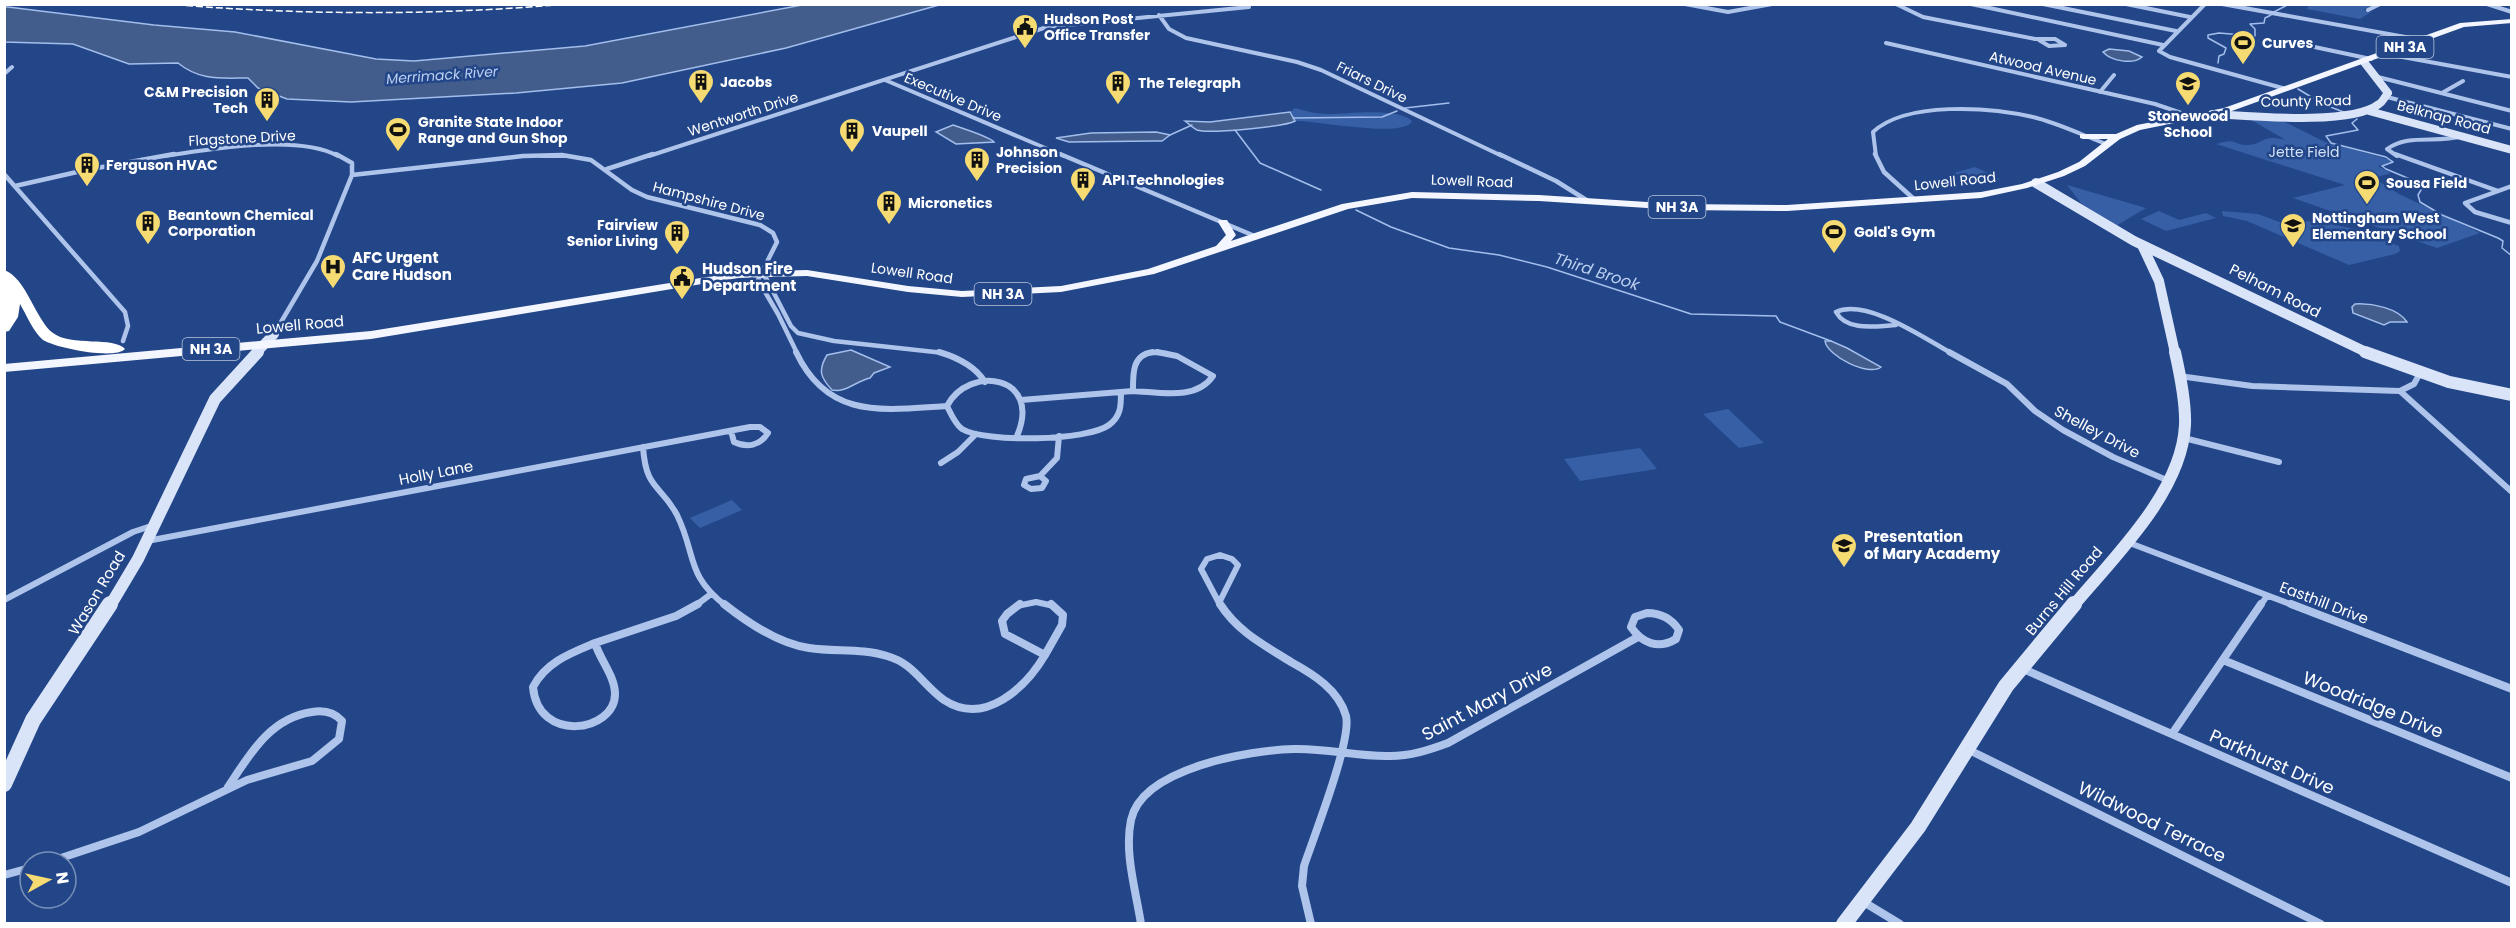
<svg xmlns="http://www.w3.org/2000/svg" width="2516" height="928" font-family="Poppins,sans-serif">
  <rect width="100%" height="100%" fill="#234689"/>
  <path fill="#375fa6" d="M 2309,5 L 2374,5 L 2363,10 L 2371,12 L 2360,19 L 2307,9 Z
    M 1295,108 C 1305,111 1317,114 1328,114 C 1348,114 1397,107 1412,121 C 1405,139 1315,120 1295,121 L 1290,112 Z
    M 2246,117 L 2277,118 L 2325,142 L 2395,161 L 2378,166 L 2391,173 L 2374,178 L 2399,194 L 2480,233 L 2437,248 L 2293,198 L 2345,185 L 2216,144 C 2238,137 2232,145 2248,145 C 2265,144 2261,134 2286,140 Z
    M 1975,167 L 2000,179 L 1978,185 L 1954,173 Z
    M 2067,185 L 2146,208 L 2116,226 L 2084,207 Z
    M 2159,211 L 2179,220 L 2206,213 L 2216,218 L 2166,231 L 2141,219 Z
    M 2222,211 L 2258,214 L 2282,223 L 2297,220 L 2331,224 L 2355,229 L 2399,246 L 2400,251 L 2395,254 L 2349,265 L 2247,221 L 2223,216 Z
    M 1728,409 L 1764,443 L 1739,448 L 1703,414 Z
    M 1640,448 L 1657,469 L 1580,481 L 1564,459 Z
    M 732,500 L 742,510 L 700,528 L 690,518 Z"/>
  <path fill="#425c8c" stroke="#a3beeb" stroke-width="1.5" d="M 802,5 L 939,5 L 786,48 L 622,83 L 516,93 L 351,102 L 287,99 L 258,88 L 248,78 C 221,78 200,81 178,63 L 129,64 L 73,44 L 4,42 L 5,7 L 8,7 L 154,25 L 235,32 L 376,59 L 414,61 L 585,46 Z
    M 2109,49 L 2129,51 L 2142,57 C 2133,65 2111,61 2103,52 Z
    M 1290,112 L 1295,121 C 1284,127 1208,134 1197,130 C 1193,128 1189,124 1185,121 L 1210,122 Z
    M 953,125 C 962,128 990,137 994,142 L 956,144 L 936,132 Z
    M 1156,132 L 1170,135 L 1162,141 L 1152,141 L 1069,142 L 1056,138 L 1091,133 Z
    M 2355,304 C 2372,303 2398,308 2407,322 L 2390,322 L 2384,325 L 2353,313 L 2352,307 Z
    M 1825,341 L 1831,341 L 1847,348 L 1881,367 C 1869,377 1827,356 1825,341 Z
    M 851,350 L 890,367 L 874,373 L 870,378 C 856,381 846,393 832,390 C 820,377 818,370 827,355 Z"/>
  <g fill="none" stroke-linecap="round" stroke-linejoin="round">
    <path stroke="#a3beeb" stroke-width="1.5" d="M 2272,13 L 2289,4
      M 2218,63 L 2219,56 L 2224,54 L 2226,48 L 2208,38 L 2208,35 L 2219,33 L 2255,36 L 2255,29 L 2250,24 L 2264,23 L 2265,18 L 2271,15
      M 2298,89 L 2323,104 L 2346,113
      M 1405,108 L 1449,103
      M 1293,118 L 1382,117 L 1397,111
      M 2357,119 L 2352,123 L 2358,130 L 2326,136 L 2331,143 L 2386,157 L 2393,162 L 2382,166 L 2386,169 L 2424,185 L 2418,195 L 2420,202 L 2442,215 L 2498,238 L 2503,241 L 2502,248 L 2512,256
      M 1235,130 L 1260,163 L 1321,190
      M 1170,135 L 1192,125
      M 1356,210 L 1391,227 L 1449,248 L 1499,255 L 1547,267 L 1691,314 L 1776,316 L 1780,322 L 1831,341"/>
    <path stroke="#afc4ea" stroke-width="4" d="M 384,4 L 424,4
      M 1685,4 L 1728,12 L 1772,4
      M 1896,4 L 1923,17 L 2035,39 L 2055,39 L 2065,45 L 2049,46 L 2039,40
      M 1971,4 L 2163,45
      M 2043,4 L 2176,31
      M 2126,4 L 2190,17
      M 2205,4 L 2159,51 L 2170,57 L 2286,89
      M 2222,4 L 2422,40
      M 2487,4 L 2512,12
      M 2368,10 L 2380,4
      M 1159,15 L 1169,29 L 1186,38 L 1297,62 L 1321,70 L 1502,156
      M 2291,42 L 2371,59
      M 1886,43 L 2155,104 L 2193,117
      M 2386,54 L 2512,77
      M 4,74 L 12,67
      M 2378,77 L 2512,111
      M 885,80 L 1064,156
      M 2100,92 L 2114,75
      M 2442,93 L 2463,81
      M 2387,97 L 2512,129
      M 165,156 C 209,149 299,134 338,156
      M 541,156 L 565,156
      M 649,156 L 1047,27 L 1249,7
      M 1876,156 L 1873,132 C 1906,101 1990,107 2033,117 C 2058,123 2082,135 2106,144
      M 2397,156 L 2387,149 C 2409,133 2437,144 2462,136"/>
    <path stroke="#afc4ea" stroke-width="4.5" d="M 1060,154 L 1257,237
      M 1499,154 L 1556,181 L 1588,201
      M 1875,154 L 1884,172 L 1915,200
      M 2395,154 L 2498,191
      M 607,169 L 653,154
      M 4,174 L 125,312 L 128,326 L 123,341
      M 352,175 L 523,156 L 562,155 L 591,160 L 632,190 L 647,197 L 760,225 L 773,233 L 777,242 L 758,280 L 778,314 L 797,353
      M 15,186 L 86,170 L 174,154
      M 2512,186 L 2465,203 L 2475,212 L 2512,223
      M 760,273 L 766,278 L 791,326 L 798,333 L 834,341 L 944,353
      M 1896,325 C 1877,326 1847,332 1836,312 C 1866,298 1924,338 1951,353
      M 274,334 L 317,261 L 352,175 L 352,163 L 336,154
      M 1146,353 L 1167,353"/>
    <path stroke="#afc4ea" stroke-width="6" d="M 796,352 C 828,420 883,410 947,406
      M 939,352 C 956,357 975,366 985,382
      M 1949,352 L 2007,384 L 2035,411 L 2063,430 L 2113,457 L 2169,481
      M 2179,376 L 2252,386 L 2400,391 L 2414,384 L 2420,373
      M 1133,391 C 1159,392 1196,401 1213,376 L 1177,356 L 1157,352
      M 1133,391 C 1133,373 1132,355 1153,352
      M 2400,391 L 2512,492
      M 1021,400 L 1133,391
      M 1017,436 C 1043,375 969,364 947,406 C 951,414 955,424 962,429 C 985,443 1088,441 1109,425 C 1121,416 1121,406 1121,392
      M 2184,438 L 2279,462
      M 643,447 C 646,491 661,484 677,515 C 697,556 685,574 726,606
      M 941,463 L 958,452 L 976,434
      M 1040,476 L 1046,481 L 1042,488 L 1031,489 L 1024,485 L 1026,479 Z
      M 1040,476 L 1057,458 L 1059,436
      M 147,541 L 750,427 L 760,427 L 768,433 C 760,446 747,448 734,442 L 731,431
      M 2127,542 L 2295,606
      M 1220,555 L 1232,559 L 1238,565 L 1219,603 L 1201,569 L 1207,559 Z
      M 4,600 L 133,532 L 154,525
      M 1219,603 L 1221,606
      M 695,606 L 711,594
      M 1017,606 L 1036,602 L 1054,606
      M 2260,606 L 2267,596"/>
    <path stroke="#afc4ea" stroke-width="8" d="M 724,604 C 748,623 779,644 809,648 C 835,652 862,648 887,656 C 913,663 923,685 944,700 C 985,727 1026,687 1045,655
      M 1020,604 L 1007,614 L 1002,621 L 1005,634 L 1045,655
      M 1220,604 C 1238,632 1264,645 1291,662 C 1313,674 1339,690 1346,716 C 1352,740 1314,836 1304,866 L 1302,886 L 1311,924
      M 2291,604 L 2512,689
      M 1647,613 C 1661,613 1671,618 1679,630 L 1676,639 C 1658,650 1642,643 1631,627 L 1635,617 Z
      M 595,643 C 600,660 615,676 615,694 C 615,732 538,744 533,687 C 546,662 571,653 595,643 Z
      M 595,643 L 676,616 L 698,604
      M 1045,655 L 1062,625 L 1063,615 L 1051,604
      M 2223,660 L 2512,778
      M 2021,668 L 2512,883
      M 2172,734 L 2261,604
      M 1969,750 L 2321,924
      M 49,862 L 139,832 L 247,780 L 312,761 L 339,739 L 342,721 C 334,712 324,710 312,712 C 270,718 250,754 228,787
      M 4,875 L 30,868
      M 1862,901 L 1900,924
      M 1141,924 C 1136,891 1124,853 1131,820 C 1142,768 1250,750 1294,749 C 1327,748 1358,757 1390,756 C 1411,756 1429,750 1448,743 L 1638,637"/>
    <path stroke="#dae4f8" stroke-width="8" d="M 2369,111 L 2512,150
      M 2213,114 C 2250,116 2351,126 2379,104 C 2383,102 2385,96 2388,93 L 2364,62"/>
    <path stroke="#dae4f8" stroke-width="10" d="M 2036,183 L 2134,241 L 2368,353
      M 2142,245 L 2159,281 L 2175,353
      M 256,353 L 274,334"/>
    <path stroke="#dae4f8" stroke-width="12" d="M 2365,352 L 2449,382 L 2512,395
      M 110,606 L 138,559 L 215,399 L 258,352
      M 2073,606 C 2114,557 2182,492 2185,425 C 2186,402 2180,374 2175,352"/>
    <path stroke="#dae4f8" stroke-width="16" d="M 4,784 L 33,720 L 110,604
      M 1844,924 L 1918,827 L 2006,686 L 2074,604"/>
    <path fill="#f3f6fe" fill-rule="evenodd" d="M 2512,19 L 2512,23 L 2464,27 L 2229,112 L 2140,130 L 2120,139 L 2085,166 L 2064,176 L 2027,188 L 1981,198 L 1787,211 L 1678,210 L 1539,201 L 1412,198 L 1348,209 L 1154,274 L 1061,292 L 962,297 L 908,292 L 807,276 L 738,278 L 371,339 L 4,372 L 4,364 L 371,331 L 738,272 L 807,270 L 908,286 L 962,291 L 1061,286 L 1148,269 L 1216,246 L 1226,235 L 1218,222 L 1219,220 L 1227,220 L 1236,235 L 1231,241 L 1342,204 L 1412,192 L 1539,195 L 1678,204 L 1787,205 L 1981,192 L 2022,184 L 2058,172 L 2079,162 L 2108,139 L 2083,139 L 2080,138 L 2080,134 L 2116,134 L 2137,125 L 2224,108 L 2460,23 Z"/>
    <path fill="#fff" fill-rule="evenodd" d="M 4,270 C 26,277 36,321 53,333 C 71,347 114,336 125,349 C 115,360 56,348 43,340 C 34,333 26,314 20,304 L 18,317 L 9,331 L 4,332 Z"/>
    <path stroke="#fff" stroke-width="1.5" stroke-dasharray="7 3" stroke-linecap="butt" d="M 166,4 C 300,15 432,16 566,4"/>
  </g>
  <defs>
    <symbol id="civic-pin" viewBox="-11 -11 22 30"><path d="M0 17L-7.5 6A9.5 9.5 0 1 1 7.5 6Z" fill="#f5db72" stroke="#234689"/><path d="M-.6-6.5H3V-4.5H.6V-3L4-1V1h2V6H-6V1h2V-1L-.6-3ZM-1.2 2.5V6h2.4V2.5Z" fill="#111"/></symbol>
    <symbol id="stadium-pin" viewBox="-11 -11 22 30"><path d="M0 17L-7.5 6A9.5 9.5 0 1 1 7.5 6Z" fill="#f5db72" stroke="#234689"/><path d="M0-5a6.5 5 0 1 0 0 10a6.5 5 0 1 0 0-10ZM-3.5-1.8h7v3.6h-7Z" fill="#111"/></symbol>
    <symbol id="building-pin" viewBox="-11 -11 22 30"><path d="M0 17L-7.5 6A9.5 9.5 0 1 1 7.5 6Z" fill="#f5db72" stroke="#234689"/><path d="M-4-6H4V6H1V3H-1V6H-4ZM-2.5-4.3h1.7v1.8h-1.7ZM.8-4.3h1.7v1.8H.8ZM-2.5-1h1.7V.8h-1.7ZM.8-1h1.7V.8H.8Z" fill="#111"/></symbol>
    <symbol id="school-pin" viewBox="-11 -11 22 30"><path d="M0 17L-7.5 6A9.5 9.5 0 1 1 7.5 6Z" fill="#f5db72" stroke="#234689"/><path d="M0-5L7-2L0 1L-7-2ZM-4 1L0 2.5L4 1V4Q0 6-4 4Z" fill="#111"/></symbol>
    <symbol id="hospital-pin" viewBox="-11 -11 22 30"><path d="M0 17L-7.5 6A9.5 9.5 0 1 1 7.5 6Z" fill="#f5db72" stroke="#234689"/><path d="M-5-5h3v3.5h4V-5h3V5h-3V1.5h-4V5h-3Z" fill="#111"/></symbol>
  </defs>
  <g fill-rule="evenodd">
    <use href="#civic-pin" x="1010" y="12" width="30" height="40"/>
    <use href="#stadium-pin" x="2228" y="28" width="30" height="40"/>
    <use href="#building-pin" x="686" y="67" width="30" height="40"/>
    <use href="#building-pin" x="1103" y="68" width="30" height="40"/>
    <use href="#school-pin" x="2173" y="69" width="30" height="40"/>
    <use href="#building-pin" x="252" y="85" width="30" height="40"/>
    <use href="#stadium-pin" x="383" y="115" width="30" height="40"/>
    <use href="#building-pin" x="837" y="116" width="30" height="40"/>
    <use href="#building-pin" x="962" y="145" width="30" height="40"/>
    <use href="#building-pin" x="72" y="150" width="30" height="40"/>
    <use href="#building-pin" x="1068" y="165" width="30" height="40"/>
    <use href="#stadium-pin" x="2352" y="168" width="30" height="40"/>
    <use href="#building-pin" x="874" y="188" width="30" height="40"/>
    <use href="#building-pin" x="133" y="208" width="30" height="40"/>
    <use href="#school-pin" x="2278" y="211" width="30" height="40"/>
    <use href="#stadium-pin" x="1819" y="217" width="30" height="40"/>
    <use href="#building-pin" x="662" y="218" width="30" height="40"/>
    <use href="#hospital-pin" x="318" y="252" width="30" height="40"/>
    <use href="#civic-pin" x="667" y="263" width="30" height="40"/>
    <use href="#school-pin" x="1829" y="531" width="30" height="40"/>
  </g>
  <g text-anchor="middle" stroke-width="5" stroke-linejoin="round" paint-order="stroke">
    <g font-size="14" font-weight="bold" fill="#fff" stroke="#234689" text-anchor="start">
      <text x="1044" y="24">Hudson Post<tspan x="1044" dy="16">Office Transfer</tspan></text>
      <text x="2262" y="48">Curves</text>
      <text x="720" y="87">Jacobs</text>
      <text x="1138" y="88">The Telegraph</text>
      <text x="248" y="97" text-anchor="end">C&amp;M Precision<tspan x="248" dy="16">Tech</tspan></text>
      <text x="2188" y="121" text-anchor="middle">Stonewood<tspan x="2188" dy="16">School</tspan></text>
      <text x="418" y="127">Granite State Indoor<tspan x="418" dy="16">Range and Gun Shop</tspan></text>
      <text x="872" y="136">Vaupell</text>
      <text x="996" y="157">Johnson<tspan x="996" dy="16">Precision</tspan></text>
      <text x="106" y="170">Ferguson HVAC</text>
      <text x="1102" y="185">API Technologies</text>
      <text x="2386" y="188">Sousa Field</text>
      <text x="908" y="208">Micronetics</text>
      <text x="168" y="220">Beantown Chemical<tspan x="168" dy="16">Corporation</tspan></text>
      <text x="2312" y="223">Nottingham West<tspan x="2312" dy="16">Elementary School</tspan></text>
      <text x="658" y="230" text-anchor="end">Fairview<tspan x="658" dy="16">Senior Living</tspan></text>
      <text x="1854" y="237">Gold's Gym</text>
    </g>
    <g fill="#234689" stroke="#bdc8dc" stroke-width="1.5">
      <rect x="2376.5" y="36" width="57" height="22" rx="4.5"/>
      <rect x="1648.5" y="196" width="57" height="22" rx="4.5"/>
      <rect x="974.5" y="283" width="57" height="22" rx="4.5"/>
      <rect x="182.5" y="338" width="57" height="22" rx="4.5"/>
    </g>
    <g font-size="14" font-weight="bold" fill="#fff">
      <text x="2405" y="52">NH 3A</text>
      <text x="1677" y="212">NH 3A</text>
      <text x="1003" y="299">NH 3A</text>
      <text x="211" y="354">NH 3A</text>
    </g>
    <g font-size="14" fill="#fff" stroke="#234689">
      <text transform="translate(2043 68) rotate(13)" y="5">Atwood Avenue</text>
      <text transform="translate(1372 82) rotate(26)" y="5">Friars Drive</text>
      <text transform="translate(953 97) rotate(23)" y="5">Executive Drive</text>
      <text transform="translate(2306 101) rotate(-1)" y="5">County Road</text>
      <text transform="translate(743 114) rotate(-18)" y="5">Wentworth Drive</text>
      <text transform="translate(2444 117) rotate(15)" y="5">Belknap Road</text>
      <text transform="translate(242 138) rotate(-3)" y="5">Flagstone Drive</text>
      <text transform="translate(1472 181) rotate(2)" y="5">Lowell Road</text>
      <text transform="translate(1955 181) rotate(-6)" y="5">Lowell Road</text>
      <text transform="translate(709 201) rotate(15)" y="5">Hampshire Drive</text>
      <text transform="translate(912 273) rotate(8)" y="5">Lowell Road</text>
    </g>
    <g font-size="14" font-style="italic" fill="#bbcff1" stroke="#234689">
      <text transform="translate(442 75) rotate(-4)" y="5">Merrimack River</text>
    </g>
    <g font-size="14" fill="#d3e1f8" stroke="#234689">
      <text x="2304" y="157">Jette Field</text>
    </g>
    <g font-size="15" font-weight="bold" fill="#fff" stroke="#234689" text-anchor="start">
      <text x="352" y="263">AFC Urgent<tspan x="352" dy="17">Care Hudson</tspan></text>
      <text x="702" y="274">Hudson Fire<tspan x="702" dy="17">Department</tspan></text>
      <text x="1864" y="542">Presentation<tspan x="1864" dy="17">of Mary Academy</tspan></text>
    </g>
    <g font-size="15" fill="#fff" stroke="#234689">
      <text transform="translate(2275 291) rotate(27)" y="5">Pelham Road</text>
      <text transform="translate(300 325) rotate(-5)" y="5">Lowell Road</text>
      <text transform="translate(2097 432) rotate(28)" y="5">Shelley Drive</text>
      <text transform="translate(436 473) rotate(-11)" y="5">Holly Lane</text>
      <text transform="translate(2064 591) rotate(-50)" y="5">Burns Hill Road</text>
      <text transform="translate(97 593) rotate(-59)" y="5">Wason Road</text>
      <text transform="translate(2324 603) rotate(21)" y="5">Easthill Drive</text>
    </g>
    <g font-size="16" font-style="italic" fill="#bbcff1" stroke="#234689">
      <text transform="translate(1597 271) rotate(18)" y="6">Third Brook</text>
    </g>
    <g font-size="18" fill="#fff" stroke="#234689">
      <text transform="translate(1487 702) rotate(-28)" y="6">Saint Mary Drive</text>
      <text transform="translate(2373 705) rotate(22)" y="6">Woodridge Drive</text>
      <text transform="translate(2272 762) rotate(24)" y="6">Parkhurst Drive</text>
      <text transform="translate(2152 822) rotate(26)" y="6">Wildwood Terrace</text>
    </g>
  </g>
  <rect width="2516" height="928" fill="none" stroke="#ffffff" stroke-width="12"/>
  <g transform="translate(48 880) rotate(82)"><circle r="28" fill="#234689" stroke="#7b90b8" stroke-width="1.5"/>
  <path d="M0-4.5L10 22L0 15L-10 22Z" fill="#f5db72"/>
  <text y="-9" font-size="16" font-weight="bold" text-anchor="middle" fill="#ffffff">N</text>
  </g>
</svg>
